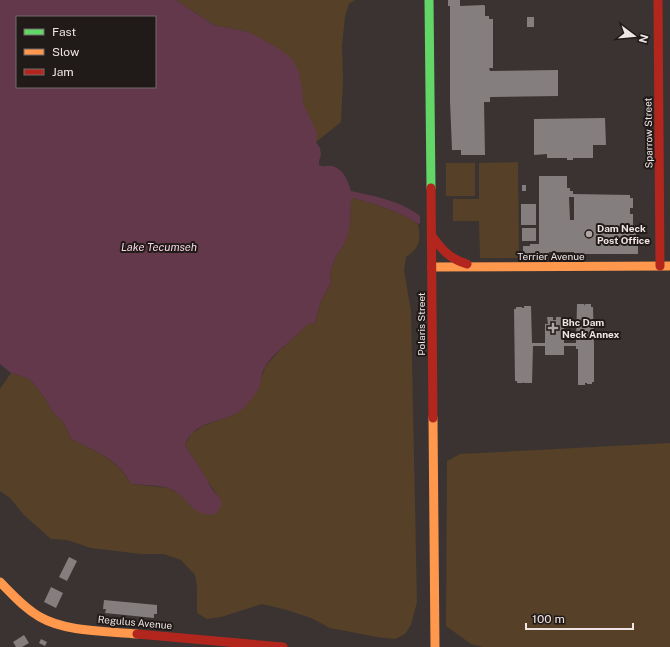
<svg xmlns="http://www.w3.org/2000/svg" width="670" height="647" font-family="'Public Sans',sans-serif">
  <rect width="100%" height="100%" fill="#3a3331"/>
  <path fill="#564027" d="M 176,0 L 355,0 L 349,4 L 345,16 L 342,46 L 343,80 L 341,122 L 316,142 C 317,127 307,119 303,105 C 302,100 302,94 302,89 L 249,32 L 214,25 Z
    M 518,162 L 519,258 L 480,258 L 479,221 L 453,221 L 453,199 L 479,199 L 479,163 Z
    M 446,163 L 475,163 L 475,196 L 446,196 Z
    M 353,198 C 375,204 399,211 418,224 C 421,240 420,248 406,257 L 404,270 L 411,311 L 417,602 L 411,625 L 405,634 L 395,639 L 377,637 L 330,628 L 311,618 L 287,610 L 262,604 L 221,617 L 207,619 L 197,613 L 197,586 L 195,575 L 181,560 L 164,554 L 141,554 L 91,548 L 67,540 L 51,539 L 24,515 L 10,498 L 0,491 L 0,389 L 11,373 L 28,378 L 34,384 L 45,398 L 52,411 L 62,421 L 66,427 L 71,439 C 93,450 119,460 131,484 L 169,488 L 175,492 L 221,499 C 207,483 197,463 185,445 L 191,434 L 203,426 L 233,415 L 259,387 L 265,367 L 279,351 L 298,334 L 307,324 L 311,323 L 314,325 L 321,301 L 331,283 L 330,273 L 336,256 L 344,245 L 350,225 L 351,199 Z
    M 670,443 L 670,647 L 483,647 L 471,644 L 446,626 L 447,461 L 460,454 Z"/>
  <path fill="#62384a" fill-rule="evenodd" d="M 0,0 L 176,0 L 214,25 L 249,32 L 281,50 L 292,59 L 299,72 L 302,89 L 303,103 L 314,126 L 317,134 L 316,142 L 320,148 L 321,155 L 319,161 L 319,165 C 324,168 327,165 332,166 C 344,169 348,181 351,191 C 375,196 401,201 420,216 L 420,223 L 418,224 C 399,211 375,204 353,198 L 351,199 L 350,225 L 348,235 L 344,245 L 336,256 L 330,273 L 331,283 L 321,301 L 314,325 L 311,323 C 305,325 302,331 297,335 C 286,345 273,354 265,367 C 261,373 262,381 259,388 C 256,394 249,402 245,407 C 228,424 194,418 185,445 L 205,476 L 212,489 L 221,499 L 221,506 L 216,514 C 190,518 187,494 168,488 C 157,485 143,485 131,484 C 120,460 93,450 71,439 L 66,427 L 62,421 L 52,411 L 45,398 L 34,384 L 28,378 L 11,373 L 0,364 ZM 17,17 L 155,17 L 155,87 L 17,87 Z"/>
  <path fill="#857e7e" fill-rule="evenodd" d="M 448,0 L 460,0 L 460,6 L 484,5 L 485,6 L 485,16 L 489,16 L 489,19 L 493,19 L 493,68 L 489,68 L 490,71 L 558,70 L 558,96 L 490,97 L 490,102 L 484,102 L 485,155 L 461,155 L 461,150 L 452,150 L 450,101 L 450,6 L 448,6 Z
    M 527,17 L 534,17 L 534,27 L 527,27 Z
    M 605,118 L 606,145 L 593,145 L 593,158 L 573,158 L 573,160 L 567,160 L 567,158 L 547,158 L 547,154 L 534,155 L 534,119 Z
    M 539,176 L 567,176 L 567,188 L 570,188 L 570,191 L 573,191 L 573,194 L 630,195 L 630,198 L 633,198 L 633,208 L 630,208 L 630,214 L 633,214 L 633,227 L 636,227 L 636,239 L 638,239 L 638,254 L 574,254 L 574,252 L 549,252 L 549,257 L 530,257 L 530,255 L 523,255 L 523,246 L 530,246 L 530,244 L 539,244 ZM 569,197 L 574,197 L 574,220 L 570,220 Z
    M 522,185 L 526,185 L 526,191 L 522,191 Z
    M 521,204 L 536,204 L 536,225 L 521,225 Z
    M 522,228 L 536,228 L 536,241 L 522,241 Z
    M 577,304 L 584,304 L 585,306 L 585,304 L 591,304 L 591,307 L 593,307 L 594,346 L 594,382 L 592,382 L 592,384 L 587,384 L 587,383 L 585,383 L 585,385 L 578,385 L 578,349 L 576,349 L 576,346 L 564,346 L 564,355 L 545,355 L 545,346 L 533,346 L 532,383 L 524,383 L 524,382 L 523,383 L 517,383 L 517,381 L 515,381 L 514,309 L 516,309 L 516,307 L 522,307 L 522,308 L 524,308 L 524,306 L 531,306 L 532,343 L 545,343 L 545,324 L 548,324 L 547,317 L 553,317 L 553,320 L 556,320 L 556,317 L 561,317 L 561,324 L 564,324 L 564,343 L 576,343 Z
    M 69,557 L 77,561 L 67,581 L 59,577 Z
    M 51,587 L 63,593 L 56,608 L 44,602 Z
    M 104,600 L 157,605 L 157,614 L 154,614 L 154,618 L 105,613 L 106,609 L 103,609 Z
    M 24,635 L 29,643 L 22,647 L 16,647 L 13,642 Z
    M 41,639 L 47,642 L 45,646 L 39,643 Z"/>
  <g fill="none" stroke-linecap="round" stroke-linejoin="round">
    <path stroke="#63d668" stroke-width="9" d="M 429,0 L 431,188"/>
    <path stroke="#ff974d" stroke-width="9" d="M 432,267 L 670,266
      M 433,418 L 435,647
      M 0,582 C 12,594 24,608 40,617 C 66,632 106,631 137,634"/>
    <path stroke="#b3261e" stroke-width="9" d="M 658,0 L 660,266
      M 431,188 L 433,418
      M 432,236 C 442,250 450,259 467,264
      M 137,634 L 283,647"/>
  </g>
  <g fill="#b0a7a5" stroke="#201a19" stroke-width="1.5">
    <circle cx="589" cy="234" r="4"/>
    <path d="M551 322h4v4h4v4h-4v4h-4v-4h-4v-4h4z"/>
  </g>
  <g text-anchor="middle" stroke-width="4" stroke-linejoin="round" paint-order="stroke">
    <g font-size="10" fill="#efe5e4" stroke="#201a19">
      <text transform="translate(648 133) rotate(-91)" y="4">Sparrow Street</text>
      <text x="551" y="260">Terrier Avenue</text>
      <text transform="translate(421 324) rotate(-90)" y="4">Polaris Street</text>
      <text transform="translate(135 622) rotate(5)" y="4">Regulus Avenue</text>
    </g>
    <g font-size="10" font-weight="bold" fill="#efe5e4" stroke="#201a19" text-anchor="start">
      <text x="597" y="232">Dam Neck<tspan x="597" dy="12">Post Office</tspan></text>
      <text x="562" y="326">Bhc Dam<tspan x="562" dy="12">Neck Annex</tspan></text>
    </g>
    <g font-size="11" font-style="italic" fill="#f7d6e3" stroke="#201a19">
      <text x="159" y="251">Lake Tecumseh</text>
    </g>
  </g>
  <rect x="16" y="16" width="140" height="72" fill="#201a19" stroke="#736b6a"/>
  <rect x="24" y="29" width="20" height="6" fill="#63d668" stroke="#736b6a"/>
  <text x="52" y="36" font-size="12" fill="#efe5e4">Fast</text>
  <rect x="24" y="49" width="20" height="6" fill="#ff974d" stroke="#736b6a"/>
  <text x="52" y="56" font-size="12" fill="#efe5e4">Slow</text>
  <rect x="24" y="69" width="20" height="6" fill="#b3261e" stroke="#736b6a"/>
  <text x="52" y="76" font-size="12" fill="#efe5e4">Jam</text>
  <g transform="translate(634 36) rotate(106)" stroke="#201a19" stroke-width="3" paint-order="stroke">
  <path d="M0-3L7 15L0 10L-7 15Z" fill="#efe5e4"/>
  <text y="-6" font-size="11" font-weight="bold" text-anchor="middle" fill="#efe5e4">N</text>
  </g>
  <path d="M526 623v6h107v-6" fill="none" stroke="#efe5e4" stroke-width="2"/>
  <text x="532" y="623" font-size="12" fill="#efe5e4" stroke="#201a19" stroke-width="3" paint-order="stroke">100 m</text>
</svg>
